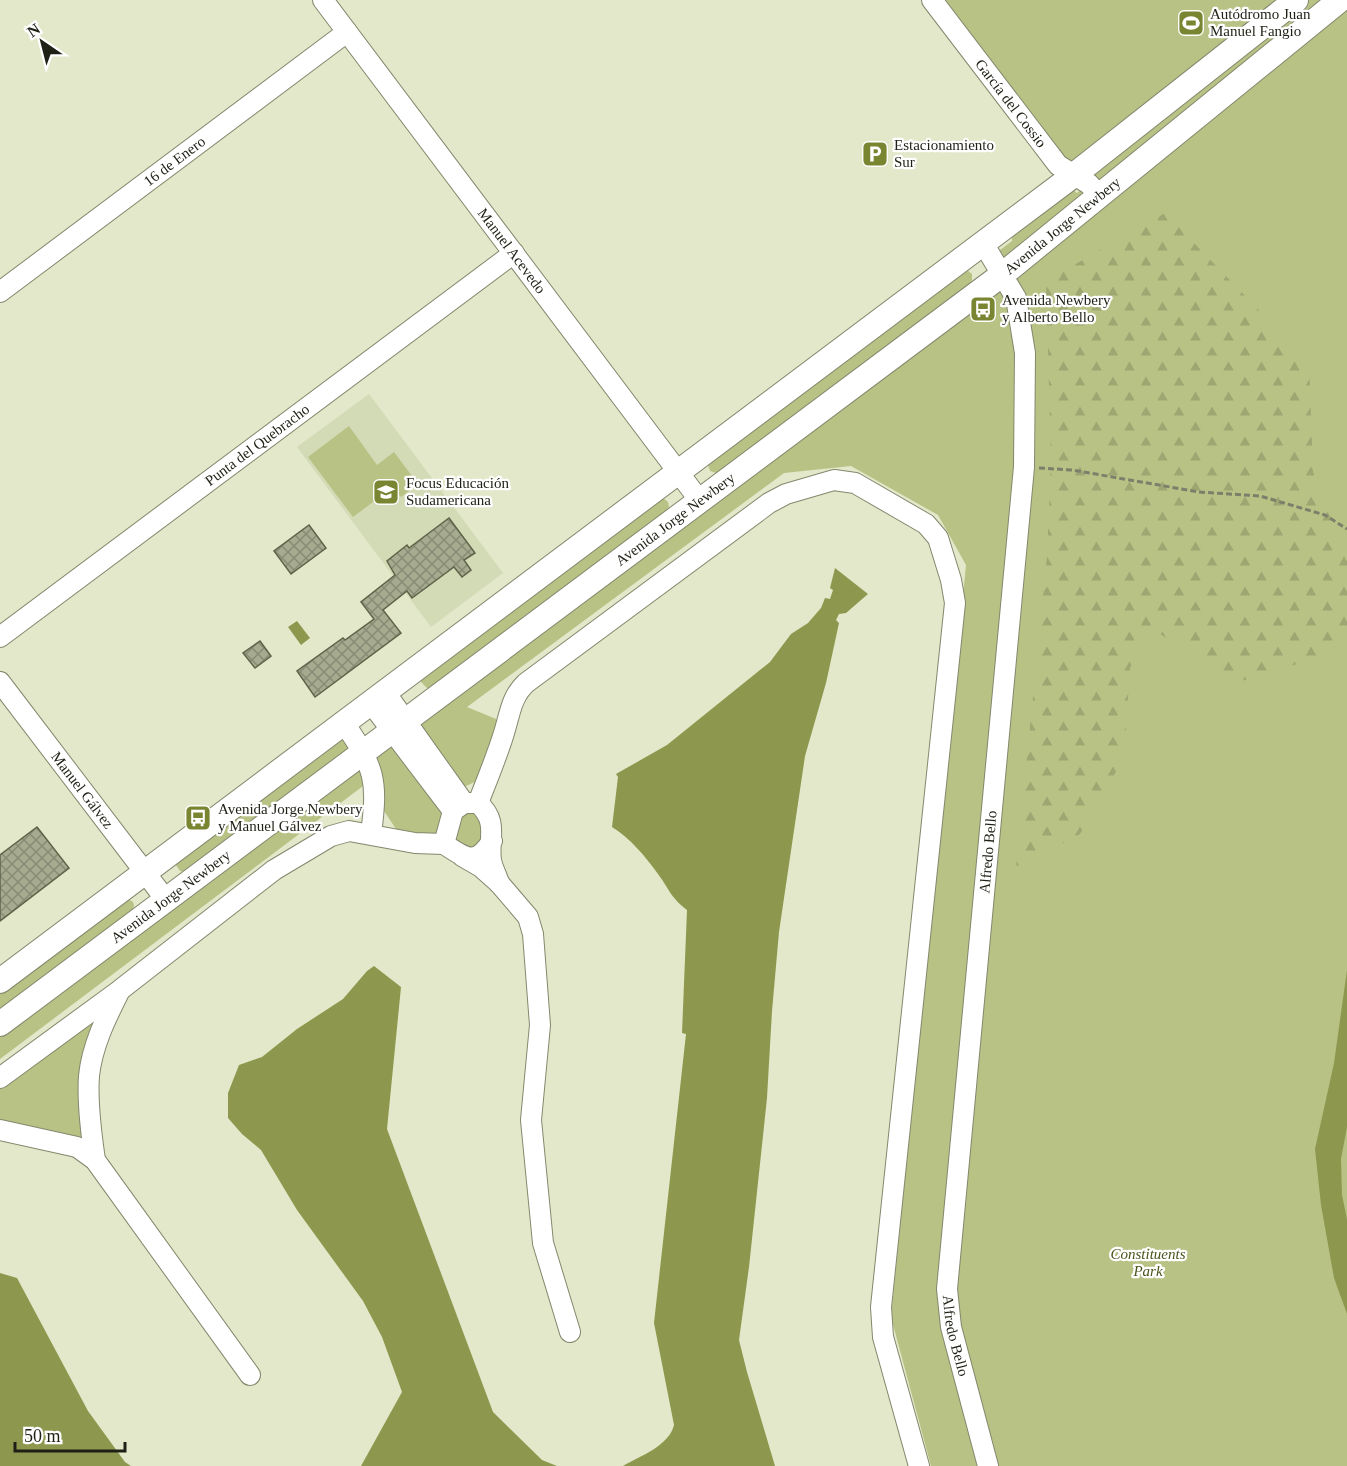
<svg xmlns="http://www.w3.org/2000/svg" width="1347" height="1466" font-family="Georgia,serif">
  <defs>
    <pattern id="forest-firs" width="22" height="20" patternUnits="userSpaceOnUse" patternTransform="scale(1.5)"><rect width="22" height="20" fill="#b8c285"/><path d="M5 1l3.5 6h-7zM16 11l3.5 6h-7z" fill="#9ea672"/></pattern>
    <pattern id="building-cross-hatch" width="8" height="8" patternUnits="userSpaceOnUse" patternTransform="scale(1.5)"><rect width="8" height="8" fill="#a6ab8f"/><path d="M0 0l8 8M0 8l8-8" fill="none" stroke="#878b74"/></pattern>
  </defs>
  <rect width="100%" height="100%" fill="#e2e8c9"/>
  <path fill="#d3dab6" d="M 369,394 L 503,573 L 431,627 L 297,447 Z"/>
  <path fill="#b8c285" d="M 932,0 L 1347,0 L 1347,1466 L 931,1466 L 891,1317 L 966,565 L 938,515 L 851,466 L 784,473 L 467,707 L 496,719 L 499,727 L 481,779 L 464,787 L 444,808 L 440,829 L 434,835 L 398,832 L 384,811 L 379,774 L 0,1059 L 0,1024 L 1002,274 L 992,256 L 1012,241 L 1012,232 L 1071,188 L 1077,193 L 1088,184 L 1058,165 Z
    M 967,270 L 972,274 L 972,280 L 969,285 L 721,472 L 716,473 L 710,471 L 708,465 Z
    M 349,426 L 377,465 L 394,452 L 418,484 L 401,497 L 393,487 L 353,517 L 308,457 Z
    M 663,498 L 668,502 L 669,507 L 666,511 L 432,688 L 427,688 L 421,682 L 422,676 L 658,499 Z
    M 347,732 L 358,745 L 186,872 L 180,871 L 176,865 L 177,858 Z
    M 478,803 L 492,841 L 462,856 L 448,823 Z
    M 128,899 L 133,902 L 134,906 L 132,912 L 0,1011 L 0,991 Z
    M 87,1018 L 99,1020 L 86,1131 L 79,1140 L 0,1124 L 0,1085 Z"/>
  <path fill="url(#forest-firs)" d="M 1165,213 L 1309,362 L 1313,472 L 1347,560 L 1347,628 L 1340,651 L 1238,682 L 1152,629 L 1130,668 L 1124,758 L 1080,834 L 1016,868 L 1047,556 L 1051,460 L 1046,281 Z"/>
  <path fill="#8d984e" d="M 835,568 L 868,594 L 846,613 L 839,614 L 836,620 L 839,623 L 826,683 L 805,756 L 779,932 L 772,1011 L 767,1098 L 749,1267 L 739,1340 L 747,1372 L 775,1466 L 623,1466 C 640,1456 669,1446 674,1425 L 654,1323 L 686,1034 L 682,1033 L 687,910 C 671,898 669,889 658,874 C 646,857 629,837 612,827 L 618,777 L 616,774 L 667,745 L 770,662 L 791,634 L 808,623 L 821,608 L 825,598 L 830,599 L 833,590 L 830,588 Z
    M 297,621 L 310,638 L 301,645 L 288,627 Z
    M 374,966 L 401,987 L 387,1129 L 493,1412 L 542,1460 L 557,1466 L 361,1466 L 402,1392 L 382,1337 L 363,1301 L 297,1210 L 261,1150 L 242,1134 L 228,1118 L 228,1093 L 239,1065 L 262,1057 L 297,1029 L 343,999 L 367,971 Z
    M 1347,970 L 1347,1127 L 1341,1159 L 1342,1195 L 1347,1219 L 1347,1314 L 1334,1278 L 1321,1205 L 1315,1149 L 1334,1063 Z
    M 0,1273 L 17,1278 L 88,1411 L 125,1462 L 131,1466 L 0,1466 Z"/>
  <path fill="url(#building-cross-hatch)" stroke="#5e6349" stroke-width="1.5" d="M 449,518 L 475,553 L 464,560 L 471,570 L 462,577 L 454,567 L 412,598 L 407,591 L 383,610 L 401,633 L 315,697 L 297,671 L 343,638 L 345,640 L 374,619 L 361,602 L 395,575 L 387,561 L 407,545 L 409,548 Z
    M 309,525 L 326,548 L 291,574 L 274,551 Z
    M 260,641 L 271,656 L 255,668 L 243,653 Z
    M 37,827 L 69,868 L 0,921 L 0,855 Z"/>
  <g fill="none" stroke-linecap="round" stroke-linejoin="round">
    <defs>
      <g id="minor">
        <path id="s1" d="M 323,0 L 700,501"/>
        <path id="s2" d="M 932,0 L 1058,165 L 1089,184 L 1100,196"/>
        <path id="s3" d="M 983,243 L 1016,298 L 1025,353 L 1024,467 L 947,1289 L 951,1327 L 988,1466"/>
        <path id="s4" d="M 0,292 L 347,32"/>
        <path id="s5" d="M 0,637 L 514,253"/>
        <path id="s6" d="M 0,682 L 166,900"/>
        <path d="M 385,692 L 464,803"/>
        <path d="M 371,703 L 453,811"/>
        <path d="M 344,723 C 375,768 378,780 371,834"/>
        <path d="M 478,803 C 487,780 497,756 504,733 C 510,714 511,697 526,683 L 769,503 L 786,494 L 834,480 L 855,483 L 926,524 L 938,538 L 951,580 L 955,603 L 881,1307 L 883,1337 L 919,1466"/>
        <path d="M 462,856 L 481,867 L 499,883 C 497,876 492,867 491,860 C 488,837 499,822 478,803 L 464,803 L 453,811 L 444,844 C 467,859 475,866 492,841"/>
        <path d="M 499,883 L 528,917 L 533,934 L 540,1025 L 531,1120 L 543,1243 L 570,1332"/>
        <path d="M 0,1078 L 120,990 L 274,870 L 331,836 L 349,831 L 415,843 L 444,844"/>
        <path d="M 0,1130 L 77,1147 L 95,1160 L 250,1375"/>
        <path d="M 95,1160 C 91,1133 87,1103 89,1076 C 92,1046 106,1018 119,992"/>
      </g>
      <g id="major">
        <path d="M 0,981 L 1074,175 L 1296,0"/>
        <path id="s7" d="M 0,1024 L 1003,274 L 1340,0"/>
      </g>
    </defs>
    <use href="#minor" stroke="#83886d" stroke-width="22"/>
    <use href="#major" stroke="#83886d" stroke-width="26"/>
    <path stroke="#7c806b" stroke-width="3" stroke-dasharray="6 3" stroke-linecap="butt" d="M 1039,468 L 1072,470 L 1199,492 L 1260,496 L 1325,515 L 1347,529"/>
    <use href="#minor" stroke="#fff" stroke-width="20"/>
    <use href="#major" stroke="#fff" stroke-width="24"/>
  </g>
  <defs>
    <symbol id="stadium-square" viewBox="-11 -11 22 22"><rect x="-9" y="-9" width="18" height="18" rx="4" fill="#7a8532" stroke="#fff"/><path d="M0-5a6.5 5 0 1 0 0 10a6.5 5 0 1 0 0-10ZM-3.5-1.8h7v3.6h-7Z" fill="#fff"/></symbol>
    <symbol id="parking-square" viewBox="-11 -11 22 22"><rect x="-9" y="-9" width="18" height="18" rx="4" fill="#7a8532" stroke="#fff"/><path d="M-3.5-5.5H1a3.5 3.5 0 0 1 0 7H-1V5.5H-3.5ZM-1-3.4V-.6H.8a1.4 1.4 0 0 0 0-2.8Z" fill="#fff"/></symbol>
    <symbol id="bus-square" viewBox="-11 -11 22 22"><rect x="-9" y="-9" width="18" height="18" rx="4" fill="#7a8532" stroke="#fff"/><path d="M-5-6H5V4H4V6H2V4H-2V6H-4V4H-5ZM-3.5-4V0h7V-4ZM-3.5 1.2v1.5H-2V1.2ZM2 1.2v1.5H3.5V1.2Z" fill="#fff"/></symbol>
    <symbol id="university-square" viewBox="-11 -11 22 22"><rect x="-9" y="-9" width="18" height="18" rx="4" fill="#7a8532" stroke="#fff"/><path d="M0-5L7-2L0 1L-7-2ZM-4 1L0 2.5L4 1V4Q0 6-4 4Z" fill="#fff"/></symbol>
  </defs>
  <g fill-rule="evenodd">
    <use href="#stadium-square" x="1176" y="8" width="30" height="30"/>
    <use href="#parking-square" x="860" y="139" width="30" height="30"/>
    <use href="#bus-square" x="968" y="294" width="30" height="30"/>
    <use href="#university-square" x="371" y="477" width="30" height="30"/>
    <use href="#bus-square" x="183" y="803" width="30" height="30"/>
  </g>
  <g text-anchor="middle" stroke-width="4.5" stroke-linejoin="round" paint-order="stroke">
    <g font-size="15" fill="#1e2015" stroke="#fff" text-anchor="start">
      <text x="1210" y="19">Autódromo Juan<tspan x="1210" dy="17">Manuel Fangio</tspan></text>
      <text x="894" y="150">Estacionamiento<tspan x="894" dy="17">Sur</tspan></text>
      <text x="1002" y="305">Avenida Newbery<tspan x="1002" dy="17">y Alberto Bello</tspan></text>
      <text x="406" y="488">Focus Educación<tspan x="406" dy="17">Sudamericana</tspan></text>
      <text x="218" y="814">Avenida Jorge Newbery<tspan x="218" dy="17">y Manuel Gálvez</tspan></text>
    </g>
    <g font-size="15" fill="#1e2015" stroke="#fff">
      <text dy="5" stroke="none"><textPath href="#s2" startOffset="130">García del Cossio</textPath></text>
      <text dy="5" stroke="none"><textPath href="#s4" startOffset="218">16 de Enero</textPath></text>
      <text dy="5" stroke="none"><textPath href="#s7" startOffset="1329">Avenida Jorge Newbery</textPath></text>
      <text dy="5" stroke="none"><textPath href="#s1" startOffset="314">Manuel Acevedo</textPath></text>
      <text dy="5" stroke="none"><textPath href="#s5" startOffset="321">Punta del Quebracho</textPath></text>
      <text dy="5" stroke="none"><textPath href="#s7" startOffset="843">Avenida Jorge Newbery</textPath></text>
      <text dy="5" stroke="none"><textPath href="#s6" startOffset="136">Manuel Gálvez</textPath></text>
      <text transform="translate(988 852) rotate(-85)" y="5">Alfredo Bello</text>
      <text dy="5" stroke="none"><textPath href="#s7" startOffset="213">Avenida Jorge Newbery</textPath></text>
      <text dy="5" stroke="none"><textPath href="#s3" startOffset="1107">Alfredo Bello</textPath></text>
    </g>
    <g font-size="15" font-style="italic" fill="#4c531c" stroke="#fff">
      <text x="1148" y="1259">Constituents<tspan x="1148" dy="17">Park</tspan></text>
    </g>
  </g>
  <g transform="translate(42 42) rotate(325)" stroke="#ffffff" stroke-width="4.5" paint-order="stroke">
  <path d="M0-4.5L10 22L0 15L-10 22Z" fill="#1e2015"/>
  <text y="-9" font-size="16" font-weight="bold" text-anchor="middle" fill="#1e2015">N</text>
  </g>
  <path d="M15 1442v9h110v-9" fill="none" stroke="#1e2015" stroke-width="3"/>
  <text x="24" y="1442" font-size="18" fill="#1e2015" stroke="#ffffff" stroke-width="4.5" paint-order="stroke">50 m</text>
</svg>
